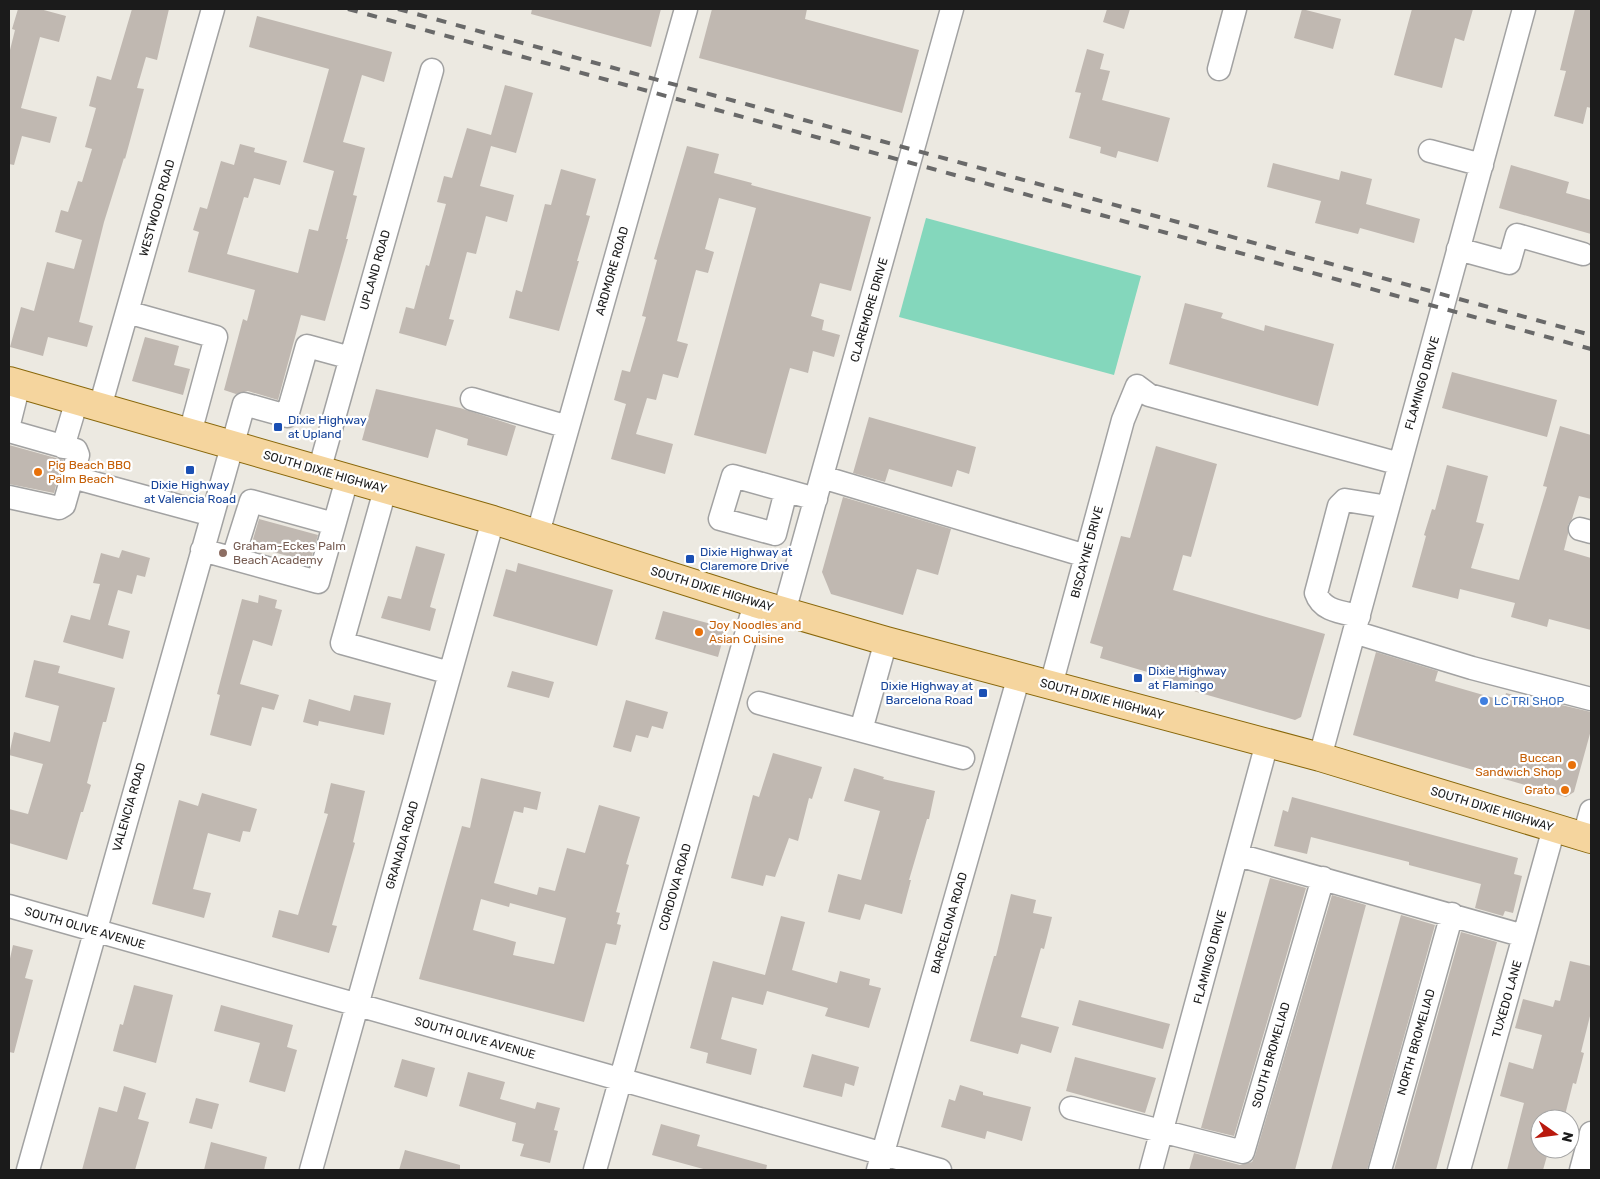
<svg xmlns="http://www.w3.org/2000/svg" width="1600" height="1179" font-family="Rubik,sans-serif">
  <rect width="100%" height="100%" fill="#ece9e1"/>
  <path fill="#84d7bc" d="M 926,218 L 1141,276 L 1114,375 L 899,317 Z"/>
  <path fill="#c0b8b1" fill-rule="evenodd" d="M 18,9 L 40,9 L 66,16 L 59,42 L 40,37 L 21,108 L 57,117 L 50,143 L 22,136 L 14,165 L 9,164 L 9,54 L 15,30 L 12,29 Z
    M 132,9 L 169,9 L 157,60 L 146,57 L 137,88 L 144,89 L 125,159 L 124,158 L 104,222 L 79,322 L 93,326 L 87,347 L 48,337 L 43,356 L 10,347 L 21,307 L 34,311 L 47,262 L 74,269 L 82,240 L 55,232 L 61,210 L 68,212 L 78,181 L 82,182 L 92,149 L 85,147 L 96,108 L 89,106 L 97,76 L 111,80 Z
    M 532,9 L 661,9 L 651,47 L 531,14 Z
    M 712,9 L 807,9 L 805,19 L 919,50 L 902,113 L 699,58 Z
    M 1107,9 L 1130,9 L 1124,29 L 1103,22 Z
    M 1302,9 L 1341,19 L 1333,49 L 1294,38 Z
    M 1412,9 L 1473,9 L 1464,41 L 1455,38 L 1442,88 L 1394,75 Z
    M 1575,9 L 1591,9 L 1591,108 L 1587,107 L 1583,124 L 1554,116 L 1566,71 L 1560,70 Z
    M 257,16 L 392,52 L 384,82 L 362,75 L 343,142 L 365,148 L 353,195 L 357,196 L 346,239 L 348,239 L 325,321 L 301,315 L 278,400 L 248,391 L 236,394 L 224,390 L 243,319 L 247,321 L 255,290 L 188,272 L 199,232 L 193,230 L 200,207 L 207,209 L 221,161 L 234,165 L 240,144 L 255,148 L 254,152 L 287,161 L 280,185 L 254,178 L 248,198 L 244,197 L 227,254 L 298,273 L 309,229 L 318,231 L 334,171 L 303,162 L 329,69 L 249,47 Z
    M 1087,49 L 1104,54 L 1100,69 L 1110,71 L 1102,100 L 1170,118 L 1158,162 L 1118,151 L 1116,158 L 1100,153 L 1101,147 L 1069,138 L 1081,93 L 1075,92 Z
    M 505,85 L 533,93 L 516,153 L 491,146 L 480,186 L 514,195 L 507,222 L 486,216 L 476,254 L 467,252 L 449,319 L 454,320 L 446,346 L 399,333 L 406,307 L 414,309 L 426,265 L 429,266 L 446,204 L 437,202 L 444,176 L 452,178 L 467,128 L 491,135 Z
    M 687,146 L 719,154 L 714,173 L 752,183 L 751,185 L 871,217 L 851,291 L 820,283 L 811,316 L 824,320 L 822,330 L 840,335 L 834,357 L 813,351 L 808,373 L 790,368 L 766,454 L 694,435 L 756,208 L 719,198 L 705,249 L 714,252 L 708,273 L 696,270 L 677,341 L 688,344 L 678,378 L 663,374 L 656,400 L 647,398 L 636,434 L 673,444 L 665,474 L 611,459 L 626,404 L 614,400 L 622,370 L 630,372 L 646,317 L 642,316 L 657,260 L 654,259 Z
    M 1273,163 L 1339,180 L 1341,171 L 1372,179 L 1366,204 L 1420,219 L 1414,243 L 1360,228 L 1358,234 L 1315,223 L 1321,201 L 1267,187 Z
    M 1511,165 L 1569,182 L 1566,193 L 1591,200 L 1591,234 L 1499,208 Z
    M 561,169 L 596,179 L 586,215 L 590,216 L 577,261 L 579,261 L 559,331 L 509,318 L 516,290 L 522,292 L 545,204 L 551,205 Z
    M 1185,303 L 1223,313 L 1221,318 L 1264,331 L 1265,325 L 1334,344 L 1318,406 L 1169,364 Z
    M 145,337 L 179,346 L 174,365 L 190,369 L 183,395 L 132,381 Z
    M 1452,372 L 1557,400 L 1547,437 L 1442,408 Z
    M 376,389 L 460,408 L 516,426 L 507,456 L 467,445 L 468,439 L 436,429 L 428,458 L 362,440 Z
    M 869,417 L 976,447 L 969,474 L 957,470 L 952,487 L 889,469 L 885,482 L 853,473 Z
    M 1560,426 L 1591,435 L 1591,499 L 1579,496 L 1572,519 L 1568,525 L 1568,534 L 1564,550 L 1591,558 L 1591,630 L 1549,619 L 1547,627 L 1511,617 L 1515,603 L 1460,589 L 1458,599 L 1412,587 L 1426,536 L 1424,535 L 1432,509 L 1435,510 L 1447,465 L 1488,476 L 1476,522 L 1484,524 L 1471,568 L 1519,580 L 1547,487 L 1543,486 Z
    M 9,445 L 63,460 L 54,493 L 9,484 Z
    M 1156,446 L 1217,464 L 1191,557 L 1183,555 L 1173,590 L 1325,634 L 1301,717 L 1295,720 L 1169,684 L 1171,679 L 1100,658 L 1103,647 L 1090,643 L 1121,536 L 1130,538 Z
    M 843,497 L 951,529 L 938,575 L 917,569 L 903,615 L 831,594 L 822,572 Z
    M 259,519 L 318,535 L 310,562 L 251,546 Z
    M 416,546 L 445,554 L 430,607 L 436,609 L 430,631 L 381,618 L 388,596 L 401,599 Z
    M 122,550 L 150,558 L 145,577 L 137,575 L 132,594 L 118,590 L 108,625 L 130,631 L 123,659 L 63,642 L 71,615 L 90,620 L 100,584 L 93,583 L 101,553 L 119,558 Z
    M 518,563 L 613,590 L 597,646 L 493,616 L 506,569 L 516,572 Z
    M 259,595 L 277,600 L 275,608 L 282,610 L 272,646 L 253,640 L 240,684 L 279,695 L 274,710 L 262,707 L 251,746 L 210,735 L 220,695 L 217,694 L 242,599 L 258,603 Z
    M 663,611 L 726,628 L 718,657 L 655,639 Z
    M 1376,652 L 1438,671 L 1435,681 L 1504,701 L 1506,693 L 1552,706 L 1553,703 L 1591,712 L 1591,730 L 1574,792 L 1566,797 L 1353,735 Z
    M 34,660 L 60,666 L 58,673 L 115,688 L 106,722 L 103,722 L 87,783 L 91,785 L 83,812 L 81,812 L 67,860 L 9,843 L 9,809 L 28,814 L 43,764 L 9,755 L 14,732 L 50,742 L 59,706 L 25,697 Z
    M 512,671 L 554,682 L 549,698 L 507,687 Z
    M 354,695 L 391,703 L 384,735 L 319,721 L 318,726 L 303,722 L 309,699 L 350,711 Z
    M 626,700 L 668,712 L 663,729 L 652,726 L 648,738 L 636,735 L 631,752 L 613,747 Z
    M 773,753 L 822,767 L 812,799 L 809,798 L 798,841 L 789,838 L 775,877 L 766,875 L 763,886 L 731,878 L 753,795 L 759,797 Z
    M 854,768 L 884,777 L 883,779 L 935,791 L 929,819 L 927,819 L 909,880 L 911,880 L 902,914 L 865,904 L 860,920 L 828,912 L 838,874 L 861,880 L 880,811 L 844,801 Z
    M 481,778 L 541,792 L 537,810 L 524,807 L 523,813 L 514,811 L 494,883 L 537,895 L 539,887 L 555,891 L 567,848 L 585,853 L 599,805 L 640,817 L 626,864 L 629,865 L 616,912 L 620,913 L 617,924 L 621,925 L 616,945 L 606,943 L 584,1022 L 419,979 L 462,826 L 470,828 ZM 481,899 L 509,907 L 510,903 L 566,918 L 554,964 L 513,955 L 516,942 L 473,930 Z
    M 331,783 L 365,791 L 353,842 L 355,843 L 332,925 L 337,926 L 329,953 L 272,937 L 279,910 L 298,915 L 328,814 L 324,813 Z
    M 202,793 L 257,809 L 250,832 L 243,831 L 240,842 L 208,833 L 193,889 L 211,893 L 204,918 L 152,904 L 179,800 L 198,806 Z
    M 1292,797 L 1518,858 L 1514,874 L 1522,876 L 1513,913 L 1505,911 L 1503,916 L 1475,908 L 1481,884 L 1409,865 L 1409,862 L 1311,837 L 1307,854 L 1274,846 L 1283,810 L 1288,812 Z
    M 1270,878 L 1306,888 L 1234,1136 L 1201,1128 Z
    M 1011,894 L 1036,900 L 1033,913 L 1052,917 L 1044,949 L 1041,948 L 1021,1017 L 1059,1027 L 1051,1053 L 1021,1044 L 1018,1054 L 970,1041 L 994,956 L 996,956 Z
    M 1332,895 L 1366,905 L 1295,1170 L 1189,1170 L 1194,1153 L 1240,1165 L 1252,1162 L 1255,1156 Z
    M 1401,915 L 1435,925 L 1367,1170 L 1331,1170 Z
    M 781,916 L 805,922 L 792,970 L 837,983 L 840,971 L 870,979 L 869,985 L 881,988 L 869,1028 L 825,1016 L 828,1008 L 767,991 L 763,1005 L 732,997 L 721,1039 L 757,1049 L 751,1075 L 706,1063 L 708,1053 L 690,1048 L 713,961 L 765,975 Z
    M 1461,932 L 1497,942 L 1436,1170 L 1394,1170 Z
    M 13,945 L 33,950 L 25,978 L 33,980 L 14,1053 L 9,1052 L 9,963 Z
    M 1570,961 L 1591,966 L 1591,1012 L 1581,1052 L 1584,1053 L 1576,1084 L 1573,1083 L 1564,1119 L 1540,1119 L 1540,1149 L 1549,1149 L 1543,1170 L 1507,1170 L 1524,1103 L 1500,1096 L 1509,1062 L 1533,1069 L 1542,1035 L 1515,1028 L 1523,999 L 1553,1007 L 1555,1000 L 1560,1001 Z
    M 134,985 L 173,995 L 156,1063 L 113,1051 L 120,1024 L 123,1025 Z
    M 1079,1000 L 1170,1024 L 1163,1049 L 1072,1025 Z
    M 221,1005 L 293,1025 L 287,1047 L 297,1050 L 285,1092 L 249,1082 L 260,1043 L 214,1031 Z
    M 812,1054 L 859,1067 L 854,1086 L 845,1083 L 842,1097 L 803,1087 Z
    M 1075,1057 L 1156,1078 L 1145,1113 L 1066,1091 Z
    M 402,1059 L 435,1068 L 427,1097 L 394,1087 Z
    M 468,1072 L 505,1082 L 500,1099 L 535,1109 L 537,1102 L 560,1108 L 554,1130 L 558,1131 L 550,1163 L 520,1156 L 524,1144 L 512,1141 L 516,1123 L 459,1106 Z
    M 960,1085 L 983,1092 L 983,1095 L 1031,1107 L 1022,1141 L 987,1131 L 985,1139 L 941,1127 L 949,1099 L 955,1101 Z
    M 124,1086 L 146,1093 L 138,1119 L 149,1122 L 135,1170 L 82,1170 L 99,1107 L 117,1112 Z
    M 196,1098 L 219,1104 L 212,1129 L 189,1123 Z
    M 661,1124 L 700,1135 L 697,1146 L 767,1165 L 766,1170 L 707,1170 L 652,1155 Z
    M 211,1142 L 267,1157 L 264,1170 L 204,1170 Z
    M 405,1150 L 460,1165 L 460,1170 L 399,1170 Z"/>
  <g fill="none" stroke-linecap="round" stroke-linejoin="round">
    <defs>
      <path id="minor" d="M 1219,69 L 1235,9
        M 1430,151 L 1482,165
        M 1458,249 L 1509,263 L 1517,235 L 1583,254
        M 127,312 L 216,337 L 190,433
        M 472,399 L 568,427
        M 100,407 L 213,9
        M 9,424 L 19,384
        M 9,431 L 76,450 L 78,455 L 72,477 L 212,515
        M 63,447 L 77,400
        M 319,471 L 432,70
        M 822,477 L 1086,556
        M 385,490 L 342,643 L 450,673
        M 786,491 L 775,534 L 720,519 L 733,476 L 816,499
        M 9,497 L 59,508 L 64,505 L 72,477
        M 1580,529 L 1591,532
        M 538,533 L 686,9
        M 202,550 L 318,582 L 347,479
        M 233,558 L 251,501 L 334,524
        M 784,612 L 952,9
        M 1359,616 C 1341,612 1322,611 1316,593 L 1339,506 L 1345,500 L 1388,507
        M 1354,632 L 1472,668 L 1591,699
        M 1051,685 L 1123,420 L 1137,386 L 1149,395 L 1400,464
        M 759,703 L 963,758
        M 861,730 L 886,641
        M 1320,757 L 1524,9
        M 1584,836 L 1591,811
        M 1238,855 L 1524,936
        M 9,906 L 940,1170
        M 1071,1108 L 1243,1152 L 1323,878
        M 28,1170 L 244,404 L 287,416 L 307,346 L 351,358
        M 311,1170 L 493,520
        M 595,1170 L 755,603
        M 878,1170 L 1019,676
        M 1151,1170 L 1267,743
        M 1380,1170 L 1452,914
        M 1459,1170 L 1554,828
        M 1581,1170 L 1591,1133"/>
      <path id="major" d="M 9,381 L 493,520 L 755,603 L 886,641 L 1320,757 L 1591,839"/>
    </defs>
    <use href="#minor" stroke="#a2a2a2" stroke-width="25"/>
    <use href="#major" stroke="#88670a" stroke-width="30"/>
    <use href="#minor" stroke="#fff" stroke-width="22"/>
    <use href="#major" stroke="#f5d59e" stroke-width="28"/>
    <path stroke="#696969" stroke-width="4" stroke-dasharray="10 10" stroke-linecap="butt" d="M 348,9 L 1591,349
      M 398,9 L 1591,335"/>
  </g>
  <g fill="#1a4fb4" stroke="#fff" stroke-width="2">
    <rect x="273" y="422" width="10" height="10" rx="2.5"/>
    <rect x="185" y="465" width="10" height="10" rx="2.5"/>
    <rect x="685" y="554" width="10" height="10" rx="2.5"/>
    <rect x="1133" y="673" width="10" height="10" rx="2.5"/>
    <rect x="978" y="688" width="10" height="10" rx="2.5"/>
  </g>
  <g fill="#e8710a" stroke="#fff" stroke-width="2">
    <circle cx="38" cy="472" r="5"/>
    <circle cx="699" cy="632" r="5"/>
    <circle cx="1572" cy="765" r="5"/>
    <circle cx="1565" cy="790" r="5"/>
  </g>
  <circle fill="#8d6e63" stroke="#fff" stroke-width="2" cx="223" cy="553" r="5"/>
  <circle fill="#3f7fe0" stroke="#fff" stroke-width="2" cx="1484" cy="701" r="5"/>
  <g text-anchor="middle" stroke-width="4.5" stroke-linejoin="round" paint-order="stroke">
    <g font-size="12" fill="#1b1b1b" stroke="#fff">
      <text transform="translate(157 208) rotate(-74)" y="4">WESTWOOD ROAD</text>
      <text transform="translate(375 270) rotate(-74)" y="4">UPLAND ROAD</text>
      <text transform="translate(612 271) rotate(-74)" y="4">ARDMORE ROAD</text>
      <text transform="translate(869 310) rotate(-74)" y="4">CLAREMORE DRIVE</text>
      <text transform="translate(1422 383) rotate(-74)" y="4">FLAMINGO DRIVE</text>
      <text transform="translate(325 472) rotate(16)" y="4">SOUTH DIXIE HIGHWAY</text>
      <text transform="translate(1087 552) rotate(-75)" y="4">BISCAYNE DRIVE</text>
      <text transform="translate(712 589) rotate(17)" y="4">SOUTH DIXIE HIGHWAY</text>
      <text transform="translate(1102 699) rotate(15)" y="4">SOUTH DIXIE HIGHWAY</text>
      <text transform="translate(129 807) rotate(-74)" y="4">VALENCIA ROAD</text>
      <text transform="translate(1492 809) rotate(17)" y="4">SOUTH DIXIE HIGHWAY</text>
      <text transform="translate(402 845) rotate(-74)" y="4">GRANADA ROAD</text>
      <text transform="translate(675 887) rotate(-74)" y="4">CORDOVA ROAD</text>
      <text transform="translate(949 923) rotate(-74)" y="4">BARCELONA ROAD</text>
      <text transform="translate(85 928) rotate(16)" y="4">SOUTH OLIVE AVENUE</text>
      <text transform="translate(1210 957) rotate(-75)" y="4">FLAMINGO DRIVE</text>
      <text transform="translate(1507 999) rotate(-74)" y="4">TUXEDO LANE</text>
      <text transform="translate(475 1038) rotate(16)" y="4">SOUTH OLIVE AVENUE</text>
      <text transform="translate(1416 1042) rotate(-74)" y="4">NORTH BROMELIAD</text>
      <text transform="translate(1271 1055) rotate(-74)" y="4">SOUTH BROMELIAD</text>
    </g>
    <g font-size="12" fill="#164399" stroke="#fff" text-anchor="start">
      <text x="288" y="424">Dixie Highway<tspan x="288" dy="14">at Upland</tspan></text>
      <text x="190" y="489" text-anchor="middle">Dixie Highway<tspan x="190" dy="14">at Valencia Road</tspan></text>
      <text x="700" y="556">Dixie Highway at<tspan x="700" dy="14">Claremore Drive</tspan></text>
      <text x="1148" y="675">Dixie Highway<tspan x="1148" dy="14">at Flamingo</tspan></text>
      <text x="973" y="690" text-anchor="end">Dixie Highway at<tspan x="973" dy="14">Barcelona Road</tspan></text>
    </g>
    <g font-size="12" fill="#c56008" stroke="#fff" text-anchor="start">
      <text x="48" y="469">Pig Beach BBQ<tspan x="48" dy="14">Palm Beach</tspan></text>
      <text x="709" y="629">Joy Noodles and<tspan x="709" dy="14">Asian Cuisine</tspan></text>
      <text x="1562" y="762" text-anchor="end">Buccan<tspan x="1562" dy="14">Sandwich Shop</tspan></text>
      <text x="1555" y="794" text-anchor="end">Grato</text>
    </g>
    <g font-size="12" fill="#785e54" stroke="#fff" text-anchor="start">
      <text x="233" y="550">Graham-Eckes Palm<tspan x="233" dy="14">Beach Academy</tspan></text>
    </g>
    <g font-size="12" fill="#366cbe" stroke="#fff" text-anchor="start">
      <text x="1494" y="705">LC TRI SHOP</text>
    </g>
  </g>
  <rect width="1600" height="1179" fill="none" stroke="#1b1b1b" stroke-width="20"/>
  <g transform="translate(1555 1134) rotate(104)"><circle r="24" fill="#ffffff" stroke="#a4a4a4"/>
  <path d="M0-4L9 19L0 12L-9 19Z" fill="#b9190e"/>
  <text y="-8" font-size="14" font-weight="bold" text-anchor="middle" fill="#1b1b1b">N</text>
  </g>
</svg>
